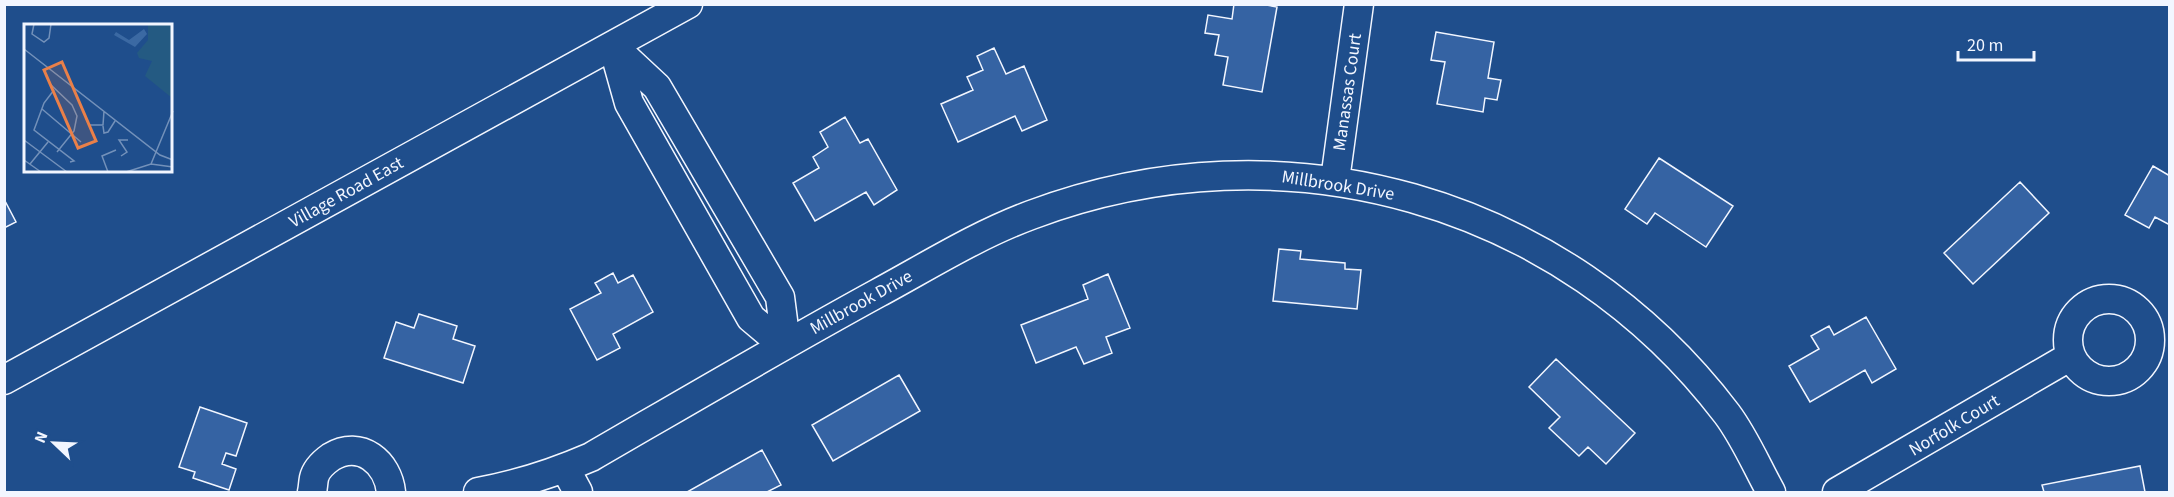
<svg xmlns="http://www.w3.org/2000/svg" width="2174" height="497" font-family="'Source Sans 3',sans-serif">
  <rect width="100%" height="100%" fill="#1f4e8c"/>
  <path fill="#3563a3" stroke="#f2f6ff" stroke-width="1.5" d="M 1234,4 L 1261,4 L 1277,7 L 1262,92 L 1223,85 L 1228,57 L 1215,55 L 1219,35 L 1205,33 L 1208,15 L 1232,19 Z
    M 1436,32 L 1494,42 L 1488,78 L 1501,80 L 1497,100 L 1485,98 L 1483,112 L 1437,104 L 1445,62 L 1431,60 Z
    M 994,48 L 1006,74 L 1024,66 L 1047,120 L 1022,131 L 1015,116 L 958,142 L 941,104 L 973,90 L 967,77 L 983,70 L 977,56 Z
    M 845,117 L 860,143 L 868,139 L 897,190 L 874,205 L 866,192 L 815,221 L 793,183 L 819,168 L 813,157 L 828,147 L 820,132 Z
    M 1659,158 L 1733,206 L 1706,247 L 1655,213 L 1647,224 L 1625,209 Z
    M 2153,166 L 2170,176 L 2170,225 L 2155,217 L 2149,228 L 2125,215 Z
    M 2020,182 L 2049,213 L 1973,284 L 1944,253 Z
    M 4,199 L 16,222 L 4,228 Z
    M 1279,249 L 1301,251 L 1300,259 L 1345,263 L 1345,269 L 1361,270 L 1357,309 L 1273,301 Z
    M 613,273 L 618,283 L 633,275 L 653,312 L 613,334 L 620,348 L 597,360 L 570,309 L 601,293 L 595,283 Z
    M 1108,274 L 1130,328 L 1106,337 L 1112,353 L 1084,364 L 1076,347 L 1036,363 L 1021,325 L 1088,299 L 1083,285 Z
    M 419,314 L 457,326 L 453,339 L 475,346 L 463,383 L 384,358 L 396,322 L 414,328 Z
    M 1866,317 L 1896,369 L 1872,383 L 1865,370 L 1810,402 L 1789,366 L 1819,349 L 1811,336 L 1829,326 L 1834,335 Z
    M 1556,359 L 1635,433 L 1606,464 L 1588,447 L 1579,456 L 1549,428 L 1560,417 L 1529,387 Z
    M 899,375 L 920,411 L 833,461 L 812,425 Z
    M 200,407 L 247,423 L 236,456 L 226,453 L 222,464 L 236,469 L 229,490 L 193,478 L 195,472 L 179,467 Z
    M 762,450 L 781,485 L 767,492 L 687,492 Z
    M 2140,466 L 2145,492 L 2044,492 L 2042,485 Z"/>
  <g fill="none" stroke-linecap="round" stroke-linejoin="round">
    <defs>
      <path id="minor" d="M 613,46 L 657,87 L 780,297 L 786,344
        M 613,46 L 629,103 L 751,318 L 783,345
        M 1335,180 L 1359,4
        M2068 340a41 41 0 1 1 82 0a41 41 0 1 1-82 0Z
        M 4,380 L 688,4
        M 565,468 L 578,492
        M 312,492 C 313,488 313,483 314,478 C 316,469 324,462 331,457 C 361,439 388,463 391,492
        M 478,492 C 517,485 554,473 591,457 C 686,402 781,346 878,293 C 928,266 977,235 1031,215 C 1284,120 1564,199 1727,414 C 1745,438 1757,467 1771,492
        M 1837,492 L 2071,356"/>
    </defs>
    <use href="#minor" stroke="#f2f6ff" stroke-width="31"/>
    <use href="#minor" stroke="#1f4e8c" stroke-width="28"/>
  </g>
  <g text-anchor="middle" stroke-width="4.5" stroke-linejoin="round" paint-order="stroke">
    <g font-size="18" fill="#f2f6ff" stroke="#1f4e8c">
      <text transform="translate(1347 92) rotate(-82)" y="6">Manassas Court</text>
      <text transform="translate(1338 185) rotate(9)" y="6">Millbrook Drive</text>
      <text transform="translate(346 192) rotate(-29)" y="6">Village Road East</text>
      <text transform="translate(861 302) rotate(-29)" y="6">Millbrook Drive</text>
      <text transform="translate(1954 425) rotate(-31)" y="6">Norfolk Court</text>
    </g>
  </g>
  <g transform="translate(24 24)">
    <rect width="148" height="148" fill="#1f4e8c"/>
    <path d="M 124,0 L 148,0 L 148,74 L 121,52 L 128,37 L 115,34 L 113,29 L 124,16 Z" fill="#245a82"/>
    <path d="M 120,5 L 123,10 L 111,23 L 90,11 L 92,8 L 105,16 Z" fill="#3b69a3"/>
    <path fill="none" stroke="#7391ba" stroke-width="1.5" d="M 10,0 L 8,10 L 20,18 L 25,14 L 27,0M 0,25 L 136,131 L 149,136M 26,60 L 48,81 L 53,92 L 50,107 L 33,128M 30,66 L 20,79 L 10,106 L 50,137 L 46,138M 18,85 L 57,118M 66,101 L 79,101 L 80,87M 79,102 L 80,109 L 84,108 L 91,97M 0,116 L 43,148M 97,132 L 103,128 L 95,116 L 104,116M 0,136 L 17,148M 6,140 L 24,118M 127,140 L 149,87M 84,148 L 78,132 L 92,126M 102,148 L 127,140 L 149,143"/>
    <path fill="#ea8049" fill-opacity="0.15" stroke="#ea8049" stroke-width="3" d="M 38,38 L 72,117 L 54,124 L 20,46 Z"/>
    <rect width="148" height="148" fill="none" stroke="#f2f6ff" stroke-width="3"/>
  </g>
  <rect width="2174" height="497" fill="none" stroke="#f2f6ff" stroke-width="12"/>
  <g transform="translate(54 443) rotate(293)" stroke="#1f4e8c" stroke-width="4.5" paint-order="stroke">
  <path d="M0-4.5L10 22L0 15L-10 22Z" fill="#f2f6ff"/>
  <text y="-9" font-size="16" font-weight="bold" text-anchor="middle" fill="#f2f6ff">N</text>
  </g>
  <path d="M1958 51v9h76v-9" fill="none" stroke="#f2f6ff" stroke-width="3"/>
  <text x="1967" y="51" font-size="18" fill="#f2f6ff" stroke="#1f4e8c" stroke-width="4.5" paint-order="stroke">20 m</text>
</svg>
